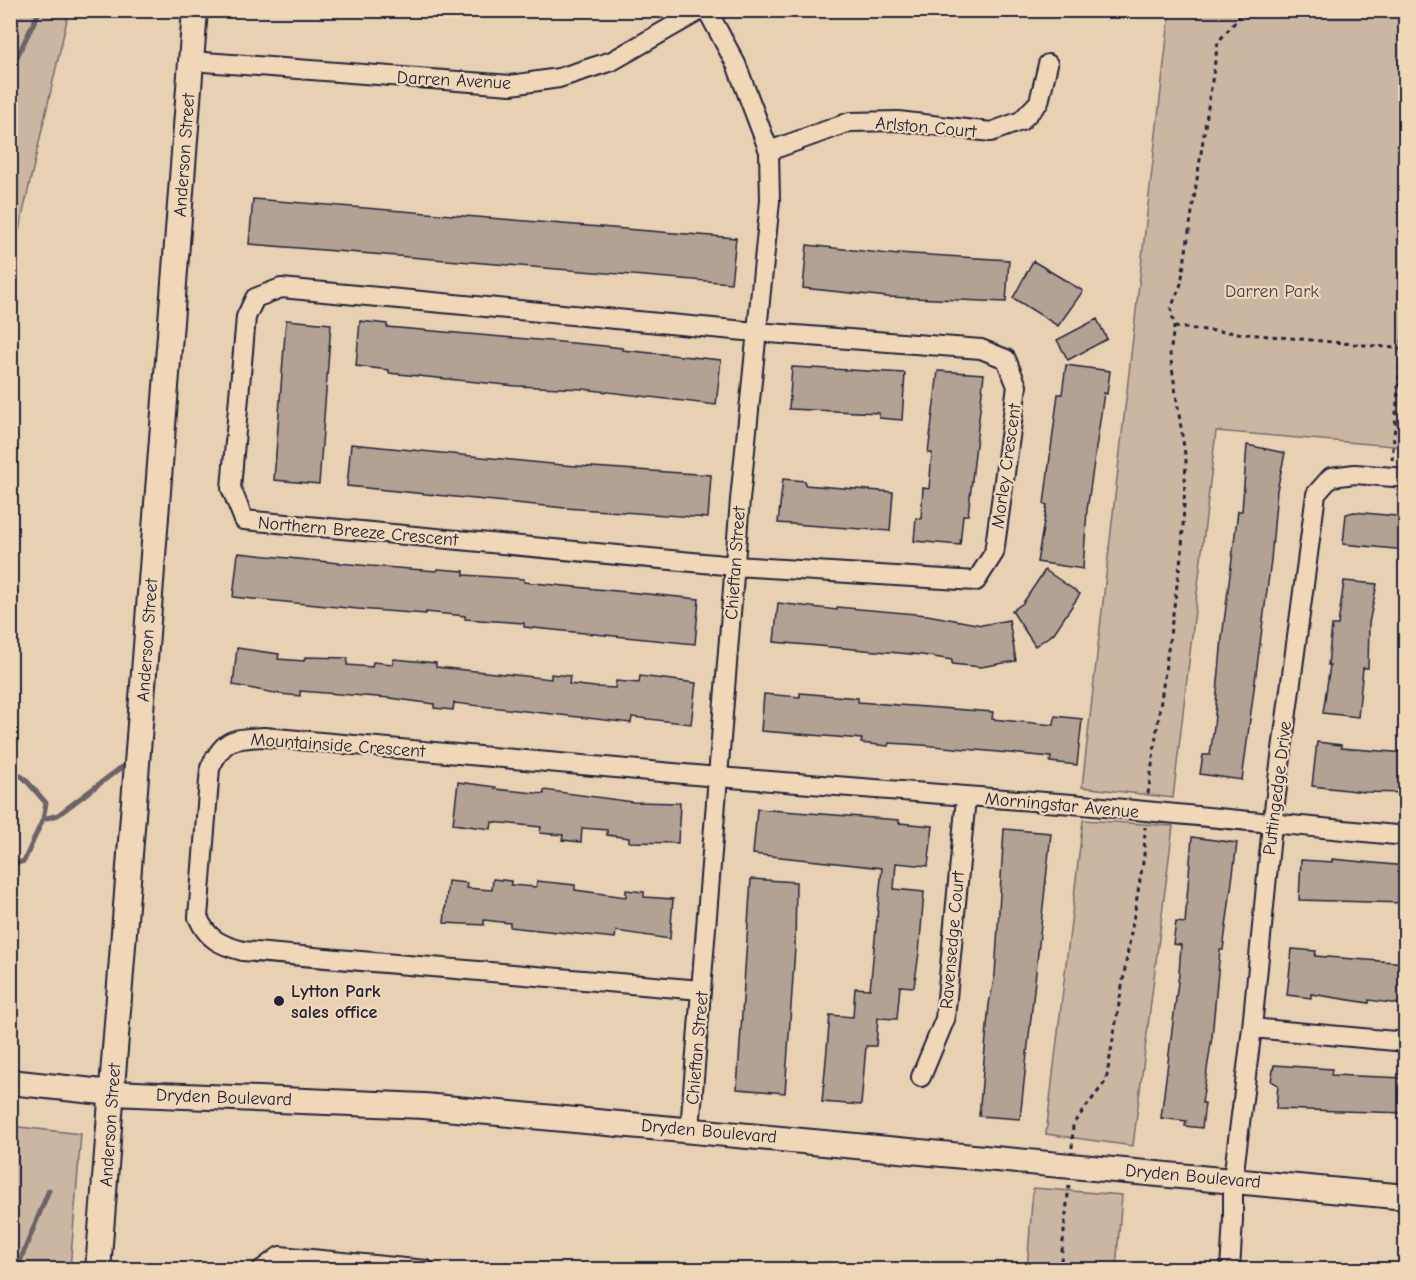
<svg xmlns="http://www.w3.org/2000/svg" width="1416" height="1280" font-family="'Comic Neue',sans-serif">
  <rect width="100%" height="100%" fill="#e8d0b3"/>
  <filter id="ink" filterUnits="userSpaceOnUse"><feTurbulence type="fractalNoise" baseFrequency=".0167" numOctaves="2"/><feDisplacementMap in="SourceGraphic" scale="12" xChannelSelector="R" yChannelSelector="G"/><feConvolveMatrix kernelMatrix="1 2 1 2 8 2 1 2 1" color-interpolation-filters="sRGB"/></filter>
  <g filter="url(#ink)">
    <path fill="#cab6a1" stroke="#766c6e" stroke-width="1.5" d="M 11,10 L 69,11 L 17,239 L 11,337 Z
      M 1170,11 L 1406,11 L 1405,447 L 1216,431 L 1173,798 L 1082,787 Z
      M 1083,820 L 1173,826 L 1133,1146 L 1046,1134 Z
      M 11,1126 L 81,1134 L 70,1269 L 11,1269 Z
      M 1033,1188 L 1122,1195 L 1116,1269 L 1027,1269 Z"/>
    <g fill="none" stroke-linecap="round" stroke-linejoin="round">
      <path stroke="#6c6368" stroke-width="5" d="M 10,71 L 40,10
        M 10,581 L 16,593 L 10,609
        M 10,768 L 25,779 L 46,803 L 43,819 L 24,861 L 10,865
        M 43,819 L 58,815 L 131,760
        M 25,1270 L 20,1261 L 49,1190"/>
    </g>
    <path fill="#b3a293" stroke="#22223b" stroke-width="1.5" d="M 253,199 L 736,238 L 731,283 L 249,244 Z
      M 807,245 L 898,255 L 898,253 L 1009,260 L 1006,302 L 888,297 L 803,288 Z
      M 1033,261 L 1083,291 L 1058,326 L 1013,298 Z
      M 1097,319 L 1107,339 L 1068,360 L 1057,340 Z
      M 286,320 L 331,324 L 319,484 L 274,480 Z
      M 360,321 L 387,324 L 387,327 L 595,345 L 622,348 L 622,350 L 721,360 L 716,405 L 583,389 L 516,386 L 389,373 L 389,370 L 356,366 Z
      M 1066,365 L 1110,371 L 1107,394 L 1104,393 L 1087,510 L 1083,569 L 1037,562 L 1047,505 L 1044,504 L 1058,394 L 1062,394 Z
      M 792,367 L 905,373 L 902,420 L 879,418 L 879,413 L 789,409 Z
      M 938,371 L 984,374 L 968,515 L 963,515 L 960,545 L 914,541 L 916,518 L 921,519 L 923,488 L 929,489 L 932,453 L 928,453 Z
      M 351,444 L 562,465 L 711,475 L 708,518 L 565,508 L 347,486 Z
      M 1247,445 L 1285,453 L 1277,490 L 1271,560 L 1242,780 L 1200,774 L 1203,755 L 1210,755 L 1214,726 L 1222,638 L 1238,511 L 1242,511 Z
      M 783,479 L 805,481 L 805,485 L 893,492 L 890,531 L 778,523 Z
      M 1354,512 L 1406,517 L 1406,550 L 1343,544 L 1346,514 Z
      M 238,553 L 370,566 L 437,571 L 438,569 L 464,571 L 464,575 L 524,579 L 524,582 L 699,599 L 695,644 L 524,627 L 524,623 L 465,619 L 465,616 L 426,612 L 426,614 L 358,609 L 233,597 Z
      M 1045,570 L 1080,594 L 1054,633 L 1035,646 L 1012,611 L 1023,603 Z
      M 1344,581 L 1377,584 L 1369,623 L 1368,668 L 1363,668 L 1358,717 L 1323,713 L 1330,665 L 1328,665 L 1332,625 L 1338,625 Z
      M 778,603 L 837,610 L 837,607 L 927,615 L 982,625 L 1009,620 L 1016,661 L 981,667 L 952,664 L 952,660 L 922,655 L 774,642 Z
      M 237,648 L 279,654 L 278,659 L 304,661 L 305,657 L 348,658 L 347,665 L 372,667 L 373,662 L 393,664 L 394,659 L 436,663 L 436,667 L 525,676 L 551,679 L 551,674 L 570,676 L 569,684 L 595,687 L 615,688 L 616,681 L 639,683 L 640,676 L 696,683 L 691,724 L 632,717 L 631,723 L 454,703 L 453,710 L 434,708 L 434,704 L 390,698 L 300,691 L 300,696 L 280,694 L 233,685 Z
      M 800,693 L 858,698 L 858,702 L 993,712 L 992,719 L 1033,723 L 1054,725 L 1055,716 L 1082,719 L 1077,765 L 1050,762 L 1051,757 L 922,745 L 889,743 L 888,746 L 861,743 L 862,739 L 761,731 L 764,694 L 800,697 Z
      M 1317,742 L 1341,745 L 1341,748 L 1406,753 L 1406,793 L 1365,792 L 1312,786 Z
      M 458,782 L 496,787 L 495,789 L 544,794 L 544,790 L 633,802 L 680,803 L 678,843 L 629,842 L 629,838 L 607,835 L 607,830 L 582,828 L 581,842 L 562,840 L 563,835 L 540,833 L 541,827 L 492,822 L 491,829 L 453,824 Z
      M 757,809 L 899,820 L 899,823 L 933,826 L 928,866 L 896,863 L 894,889 L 924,892 L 919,953 L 914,987 L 900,986 L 897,1019 L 878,1018 L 876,1046 L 866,1046 L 861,1105 L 822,1102 L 825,1071 L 830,1015 L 853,1017 L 855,988 L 870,989 L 882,868 L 753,854 Z
      M 1004,829 L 1051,833 L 1020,1119 L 979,1116 L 989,1004 L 995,975 Z
      M 1192,837 L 1237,843 L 1223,950 L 1220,950 L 1212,1037 L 1202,1103 L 1205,1103 L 1202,1128 L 1185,1126 L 1186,1121 L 1161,1118 L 1179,974 L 1181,945 L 1173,944 L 1176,922 L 1185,923 Z
      M 1332,859 L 1406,866 L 1406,903 L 1299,900 L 1301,860 L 1332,862 Z
      M 493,879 L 511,881 L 511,885 L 536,887 L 537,881 L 575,885 L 575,890 L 626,897 L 626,890 L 644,892 L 644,897 L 673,899 L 670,939 L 616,931 L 615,938 L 528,929 L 510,927 L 510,923 L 484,920 L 484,925 L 444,923 L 448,881 L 467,883 L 466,888 L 492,890 Z
      M 751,879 L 796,882 L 795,948 L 785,1093 L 737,1089 Z
      M 1292,949 L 1316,951 L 1315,956 L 1406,963 L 1406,1005 L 1369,1000 L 1369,1003 L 1311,994 L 1311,998 L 1287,995 Z
      M 1274,1065 L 1332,1069 L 1331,1075 L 1406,1078 L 1406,1113 L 1276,1109 L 1278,1085 L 1271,1081 Z"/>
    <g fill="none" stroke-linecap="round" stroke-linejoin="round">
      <defs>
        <path id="minor" d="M 191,61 L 511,85 L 559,78 L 612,61 L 701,10
          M 769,151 L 850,122 L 898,121 L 991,132 L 1021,121 L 1039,102 L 1048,64
          M 281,288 L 756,332 L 981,349 L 1006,359 L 1017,386 L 994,553 L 976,581 L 735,566 L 244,520 L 231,488 L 246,317 L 255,298 Z
          M 701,990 L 243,951 C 220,945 207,939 198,917 L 210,768 C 224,738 232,739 264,737 L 718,777 L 1072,804 L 1406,836
          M 1252,1028 L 1406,1042
          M 921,1077 L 945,1019 L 966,798
          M 690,1129 L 740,500 L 770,201 L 769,151 L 736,64 L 707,10
          M 261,1270 L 280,1256 L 426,1270
          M 1230,1270 L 1233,1219 L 1233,1179 L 1252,1028 L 1272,825 L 1316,494 L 1331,477 L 1355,474 L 1406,478"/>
        <path id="tertiary" d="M 10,1082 L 112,1093 L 424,1106 L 1406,1197
          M 98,1270 L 195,10"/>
      </defs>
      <use href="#minor" stroke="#22223b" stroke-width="22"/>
      <use href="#tertiary" stroke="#22223b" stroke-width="28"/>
      <path stroke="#22223b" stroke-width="3" stroke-dasharray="4.5 4.5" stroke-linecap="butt" d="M 1403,10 L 1406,11
        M 1174,327 L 1406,349
        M 1392,460 L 1406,297
        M 1148,794 L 1182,549 L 1186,461 L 1170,354 L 1174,327 L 1171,308 L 1181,284 L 1218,42 L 1245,10
        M 1072,1148 L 1073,1124 L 1106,1081 L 1144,856 L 1145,827
        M 1060,1270 L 1069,1185"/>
      <use href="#minor" stroke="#f0d7b8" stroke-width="18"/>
      <use href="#tertiary" stroke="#f0d7b8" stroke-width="24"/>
    </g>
  </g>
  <circle fill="#22223b" stroke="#f0d7b8" stroke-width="2" cx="279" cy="1001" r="6"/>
  <g text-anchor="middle" stroke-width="4.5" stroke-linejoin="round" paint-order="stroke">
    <g font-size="18" fill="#22223b" stroke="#f0d7b8">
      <text transform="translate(454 80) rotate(3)" y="6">Darren Avenue</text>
      <text transform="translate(926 127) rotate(5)" y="6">Arlston Court</text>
      <text transform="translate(184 155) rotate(-86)" y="6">Anderson Street</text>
      <text transform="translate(1006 466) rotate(-82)" y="6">Morley Crescent</text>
      <text transform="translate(358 531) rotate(5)" y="6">Northern Breeze Crescent</text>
      <text transform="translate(735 563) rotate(-86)" y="6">Chieftan Street</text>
      <text transform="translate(147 640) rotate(-86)" y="6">Anderson Street</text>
      <text transform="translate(338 745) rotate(4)" y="6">Mountainside Crescent</text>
      <text transform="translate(1277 788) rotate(-83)" y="6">Puttingedge Drive</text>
      <text transform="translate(1062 805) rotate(5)" y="6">Morningstar Avenue</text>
      <text transform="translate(952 940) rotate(-85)" y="6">Ravensedge Court</text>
      <text transform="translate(697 1048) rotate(-85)" y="6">Chieftan Street</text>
      <text transform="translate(224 1097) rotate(2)" y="6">Dryden Boulevard</text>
      <text transform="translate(110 1125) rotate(-86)" y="6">Anderson Street</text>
      <text transform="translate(709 1131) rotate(5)" y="6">Dryden Boulevard</text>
      <text transform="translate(1193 1176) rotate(5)" y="6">Dryden Boulevard</text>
    </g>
    <g font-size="18" fill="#44404f" stroke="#f0d7b8">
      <text x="1272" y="297">Darren Park</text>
    </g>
    <g font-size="18" font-weight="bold" fill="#22223b" stroke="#f0d7b8" text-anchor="start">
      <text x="291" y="997">Lytton Park<tspan x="291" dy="21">sales office</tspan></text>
    </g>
  </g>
  <rect width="1416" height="1280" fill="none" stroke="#f0d7b8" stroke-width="36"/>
  <rect x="18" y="18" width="1380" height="1244" fill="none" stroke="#22223b" stroke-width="2" filter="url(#ink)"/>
</svg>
